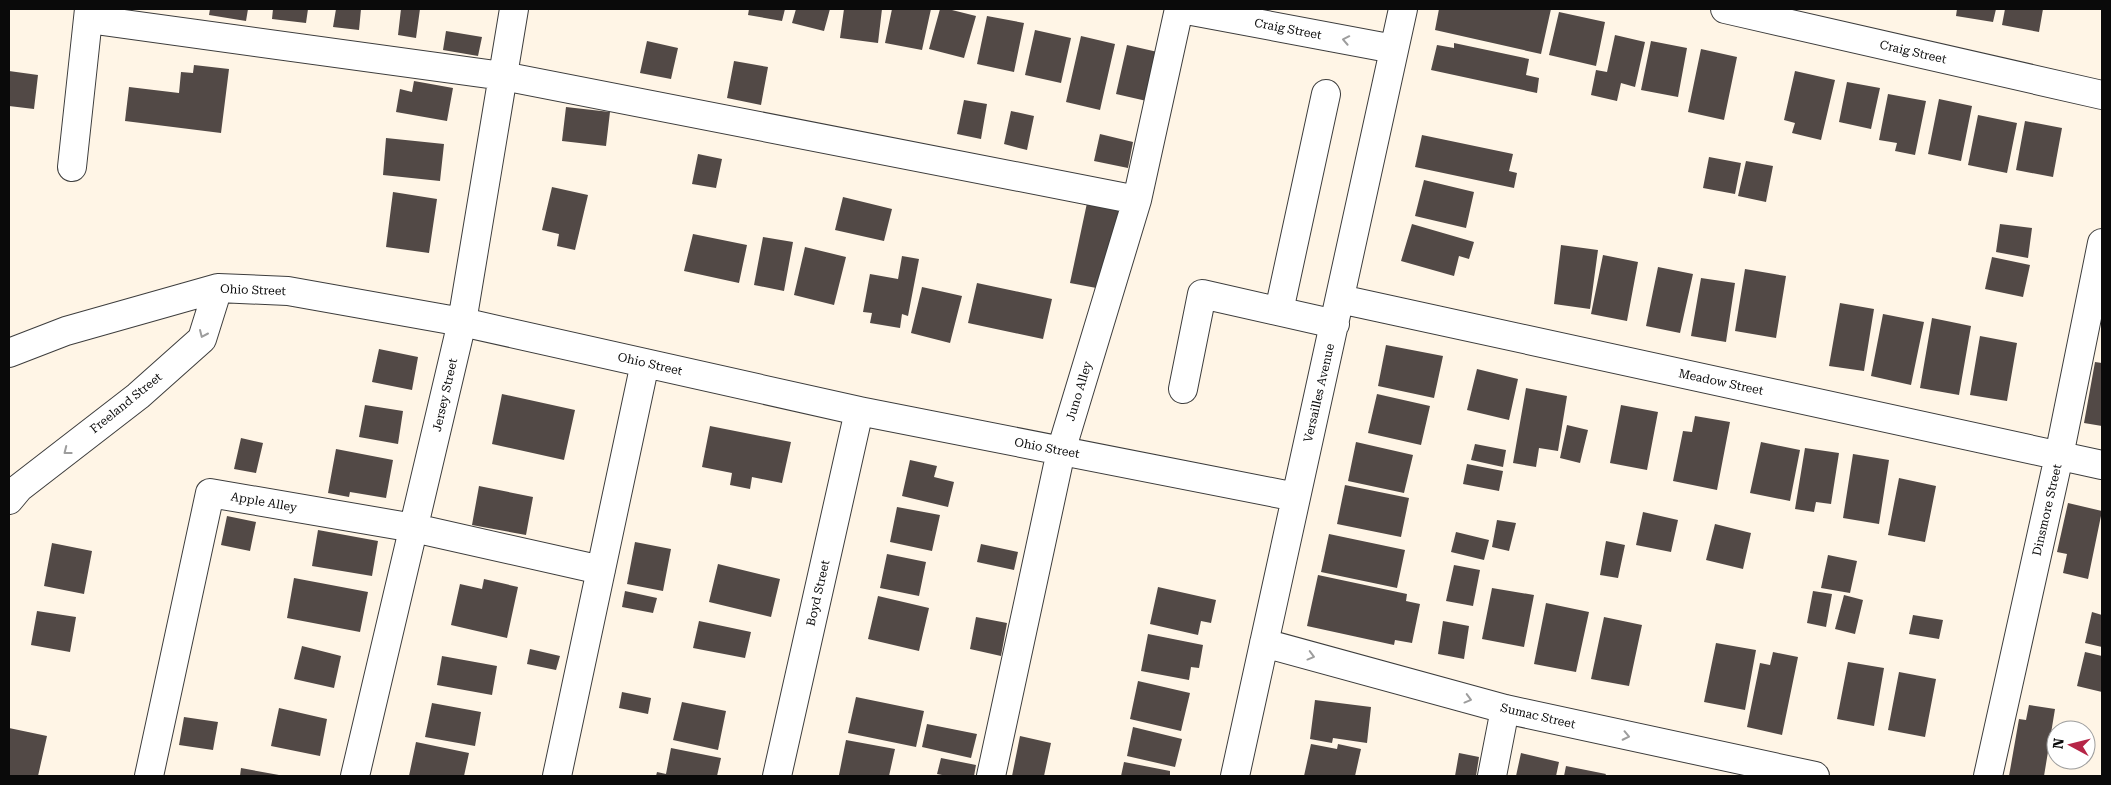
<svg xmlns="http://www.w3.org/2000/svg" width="2111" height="785" font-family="'Roboto Serif',serif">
  <rect width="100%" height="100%" fill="#fff5e6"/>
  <path fill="#524946" d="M 210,9 L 248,9 L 246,21 L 209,15 Z
    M 273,9 L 308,9 L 306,23 L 272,19 Z
    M 336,9 L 361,9 L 359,30 L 333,27 Z
    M 401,9 L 420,9 L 416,38 L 398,35 Z
    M 749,9 L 785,9 L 782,21 L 748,15 Z
    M 796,9 L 830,9 L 824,31 L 792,23 Z
    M 844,9 L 882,9 L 878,43 L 840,38 Z
    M 892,9 L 931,9 L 922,50 L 885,43 Z
    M 940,9 L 948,9 L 976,16 L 964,58 L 929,49 Z
    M 1439,9 L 1551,9 L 1541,54 L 1435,30 Z
    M 1957,9 L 1996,9 L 1993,22 L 1956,16 Z
    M 2005,9 L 2043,9 L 2039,32 L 2002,25 Z
    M 1559,12 L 1605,22 L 1596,66 L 1549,55 Z
    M 987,16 L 1024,23 L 1014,72 L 977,64 Z
    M 1035,30 L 1071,38 L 1061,83 L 1025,75 Z
    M 446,31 L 482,37 L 478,56 L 443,50 Z
    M 1615,35 L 1645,42 L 1635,87 L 1621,83 L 1617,101 L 1591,95 L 1596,70 L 1607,72 Z
    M 1081,36 L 1115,44 L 1100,110 L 1066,102 Z
    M 647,41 L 678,48 L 671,79 L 640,73 Z
    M 1651,41 L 1687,48 L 1678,97 L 1641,90 Z
    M 1454,43 L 1529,59 L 1526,75 L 1539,78 L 1537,93 L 1431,70 L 1437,45 L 1454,48 Z
    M 1127,45 L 1162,53 L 1151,102 L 1116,94 Z
    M 1701,49 L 1737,57 L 1724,120 L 1688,112 Z
    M 734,61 L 768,67 L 761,105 L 727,98 Z
    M 194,65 L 229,69 L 221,133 L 125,121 L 129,87 L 179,93 L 181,72 L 193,73 Z
    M 9,71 L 38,75 L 34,109 L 9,106 Z
    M 1795,71 L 1835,80 L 1821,140 L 1792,133 L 1795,123 L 1784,120 Z
    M 414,81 L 453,88 L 447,121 L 396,112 L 400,89 L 412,92 Z
    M 1847,82 L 1880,88 L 1871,129 L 1839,122 Z
    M 1888,94 L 1926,101 L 1915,155 L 1895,151 L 1897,143 L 1879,140 Z
    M 1939,99 L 1972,106 L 1961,161 L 1928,154 Z
    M 964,100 L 987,104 L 981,139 L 957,134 Z
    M 566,107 L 610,112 L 606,146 L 562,141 Z
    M 1011,111 L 1034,116 L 1027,150 L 1004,144 Z
    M 1978,115 L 2017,123 L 2007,173 L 1968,165 Z
    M 2025,121 L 2062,128 L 2053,177 L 2016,170 Z
    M 1100,134 L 1133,142 L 1128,168 L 1094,161 Z
    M 1422,135 L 1513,154 L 1509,171 L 1517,173 L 1514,188 L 1415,167 Z
    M 386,138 L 444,144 L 440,181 L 383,175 Z
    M 698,154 L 722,159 L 716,188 L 692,184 Z
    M 1709,157 L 1741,163 L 1735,194 L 1703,188 Z
    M 1746,161 L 1773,166 L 1766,202 L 1738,196 Z
    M 1424,180 L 1474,192 L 1466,228 L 1415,216 Z
    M 552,187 L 588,195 L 575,250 L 557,246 L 559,234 L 542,230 Z
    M 393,192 L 437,199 L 429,253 L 386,247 Z
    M 843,197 L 892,209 L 884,241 L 835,230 Z
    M 1087,203 L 1124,210 L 1107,290 L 1070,283 Z
    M 1412,224 L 1474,242 L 1469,259 L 1459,256 L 1454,276 L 1401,261 Z
    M 2000,224 L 2032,228 L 2028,258 L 1996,252 Z
    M 693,234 L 747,245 L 739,283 L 684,271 Z
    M 763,237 L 793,242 L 784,291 L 754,285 Z
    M 1561,245 L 1598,250 L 1590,309 L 1554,304 Z
    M 805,247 L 846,257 L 834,305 L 794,295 Z
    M 1603,255 L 1638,262 L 1627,321 L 1591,314 Z
    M 902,256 L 919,259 L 908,316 L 902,314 L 900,328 L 870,323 L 872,313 L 863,312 L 870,274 L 898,279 Z
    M 1992,257 L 2030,265 L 2023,297 L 1985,289 Z
    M 1658,267 L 1693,274 L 1680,333 L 1646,326 Z
    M 1745,269 L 1786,276 L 1776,338 L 1735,331 Z
    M 1701,278 L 1735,283 L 1726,342 L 1691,336 Z
    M 977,283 L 1052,299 L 1043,339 L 968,323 Z
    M 922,287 L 962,296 L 950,343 L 911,333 Z
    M 1840,303 L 1874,309 L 1864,371 L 1829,366 Z
    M 1883,314 L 1924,322 L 1911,385 L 1871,376 Z
    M 1932,318 L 1971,326 L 1959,395 L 1920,388 Z
    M 1980,336 L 2017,343 L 2007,401 L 1970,395 Z
    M 1386,345 L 1443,356 L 1434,398 L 1378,386 Z
    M 379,349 L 418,357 L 412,390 L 372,382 Z
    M 2095,362 L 2102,363 L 2102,426 L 2084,423 Z
    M 1477,369 L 1518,379 L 1509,420 L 1467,410 Z
    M 1526,388 L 1567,396 L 1558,451 L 1539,448 L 1536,467 L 1513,463 Z
    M 502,394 L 575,410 L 564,460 L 492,444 Z
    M 1377,394 L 1430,406 L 1421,445 L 1368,433 Z
    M 365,405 L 403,411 L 398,444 L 359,437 Z
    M 1621,405 L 1658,412 L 1647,470 L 1610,463 Z
    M 1695,416 L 1730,422 L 1717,490 L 1673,481 L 1683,431 L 1692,432 Z
    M 1567,425 L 1588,430 L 1580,463 L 1560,458 Z
    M 710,426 L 791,442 L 782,483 L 752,477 L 750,489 L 730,485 L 732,473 L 702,467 Z
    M 241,438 L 263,443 L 256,473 L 234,469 Z
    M 1356,442 L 1413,455 L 1404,493 L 1348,481 Z
    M 1761,442 L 1800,450 L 1790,501 L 1750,493 Z
    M 1475,444 L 1506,450 L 1503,467 L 1471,460 Z
    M 1805,448 L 1839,453 L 1831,504 L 1816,502 L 1814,512 L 1795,509 Z
    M 336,449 L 393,460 L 386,498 L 350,492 L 349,497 L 328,493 Z
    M 1853,454 L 1889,460 L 1879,524 L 1843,518 Z
    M 910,460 L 937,466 L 934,477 L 954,482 L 948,507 L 902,496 Z
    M 1467,464 L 1503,471 L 1499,491 L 1463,484 Z
    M 1899,478 L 1936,486 L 1925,542 L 1888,535 Z
    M 1345,485 L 1409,498 L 1401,537 L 1337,524 Z
    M 479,486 L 533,497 L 526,535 L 472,525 Z
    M 2068,503 L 2102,511 L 2088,579 L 2063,573 L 2067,554 L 2057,552 Z
    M 897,507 L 940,515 L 932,551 L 890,542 Z
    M 1643,512 L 1678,520 L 1671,552 L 1636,545 Z
    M 227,516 L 256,522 L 250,551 L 221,545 Z
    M 1497,520 L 1516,523 L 1509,551 L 1492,547 Z
    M 1715,524 L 1751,533 L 1743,569 L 1706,560 Z
    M 318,530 L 378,541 L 372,576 L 312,566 Z
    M 1456,532 L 1489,540 L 1484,560 L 1451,552 Z
    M 1329,534 L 1405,550 L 1397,588 L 1321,572 Z
    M 1606,541 L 1625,545 L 1618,578 L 1600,575 Z
    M 635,542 L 671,549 L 663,591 L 627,584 Z
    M 52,543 L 92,551 L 84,594 L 44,586 Z
    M 981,544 L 1018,552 L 1014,570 L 977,562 Z
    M 887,554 L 926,562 L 919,596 L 880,588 Z
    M 1828,555 L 1857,561 L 1850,593 L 1821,588 Z
    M 718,564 L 780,579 L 771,617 L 709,602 Z
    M 1454,565 L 1480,570 L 1473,606 L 1446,601 Z
    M 1318,575 L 1407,594 L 1406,601 L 1420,604 L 1412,643 L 1395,640 L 1394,645 L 1307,626 Z
    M 294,578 L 368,592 L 360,632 L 287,618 Z
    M 484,579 L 518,587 L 507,638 L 451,625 L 460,584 L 482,589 Z
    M 1158,587 L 1216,600 L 1211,623 L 1201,621 L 1198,635 L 1150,624 Z
    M 1492,588 L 1534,595 L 1524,647 L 1482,639 Z
    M 625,591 L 657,598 L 653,613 L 622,607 Z
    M 1813,591 L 1832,594 L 1826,627 L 1807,623 Z
    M 1844,595 L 1863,600 L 1855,634 L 1835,629 Z
    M 878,596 L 929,608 L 919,651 L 868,639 Z
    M 1546,603 L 1589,612 L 1576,672 L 1534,664 Z
    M 37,611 L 76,617 L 70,652 L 31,645 Z
    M 2092,612 L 2102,615 L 2102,647 L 2085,643 Z
    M 1913,615 L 1943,620 L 1939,639 L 1909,634 Z
    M 976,617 L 1007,623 L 1001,656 L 970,649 Z
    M 1604,617 L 1642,625 L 1629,686 L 1591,679 Z
    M 699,621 L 751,632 L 745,658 L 693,648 Z
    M 1443,621 L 1469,626 L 1464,659 L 1438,654 Z
    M 1148,634 L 1203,645 L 1199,668 L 1191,667 L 1189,680 L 1141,671 Z
    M 1716,643 L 1756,650 L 1745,710 L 1704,702 Z
    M 302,646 L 341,656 L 334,688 L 294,679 Z
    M 530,649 L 560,656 L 556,670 L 527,664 Z
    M 1773,652 L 1798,657 L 1782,735 L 1747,727 L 1760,663 L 1770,665 Z
    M 2085,652 L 2102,656 L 2102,692 L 2077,686 Z
    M 442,656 L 497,666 L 492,695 L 437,685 Z
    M 1848,662 L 1884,668 L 1874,726 L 1837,719 Z
    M 1899,672 L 1936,679 L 1925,737 L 1888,730 Z
    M 1138,681 L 1190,693 L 1181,731 L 1130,719 Z
    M 622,692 L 651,698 L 648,714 L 619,708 Z
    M 856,697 L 924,711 L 916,747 L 848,733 Z
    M 1315,700 L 1371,707 L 1367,743 L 1333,738 L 1332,743 L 1310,739 Z
    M 682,702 L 726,711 L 718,750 L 673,740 Z
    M 432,703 L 481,712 L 475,746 L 425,737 Z
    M 2029,705 L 2055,709 L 2044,776 L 2009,776 L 2019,719 L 2026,720 Z
    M 279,708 L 327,719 L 320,756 L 271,746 Z
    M 184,717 L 218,722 L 213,750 L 179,745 Z
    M 927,724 L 977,734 L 971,758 L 922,747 Z
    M 1133,727 L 1182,739 L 1175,767 L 1127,756 Z
    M 9,728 L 47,736 L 38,776 L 9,776 Z
    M 1020,736 L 1051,743 L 1044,776 L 1012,776 Z
    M 846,740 L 895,749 L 889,776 L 839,775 Z
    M 416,742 L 469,753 L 464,776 L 409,776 Z
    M 1311,744 L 1337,749 L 1338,744 L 1361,749 L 1355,776 L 1304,776 Z
    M 671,748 L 721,758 L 717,776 L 656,776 L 657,772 L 666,774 Z
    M 1459,753 L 1479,757 L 1476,776 L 1455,776 Z
    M 1521,753 L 1559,762 L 1556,776 L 1516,776 Z
    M 941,758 L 976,765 L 974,776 L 947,776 L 937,774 Z
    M 1124,762 L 1170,771 L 1170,776 L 1121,776 Z
    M 1566,766 L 1606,774 L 1605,776 L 1564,776 Z
    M 241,768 L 279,775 L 279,776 L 240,776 Z"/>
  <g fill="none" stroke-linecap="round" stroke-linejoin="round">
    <defs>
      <path id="minor" d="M 1181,9 L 1394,49
        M 1725,9 L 2102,95
        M 88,19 L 503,76 L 1137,200
        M 72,167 L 89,9
        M 1340,299 L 2102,465
        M 1279,311 L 1326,94
        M 9,353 L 66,331 L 218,288 L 288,291 L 462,322 L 859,411 L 1296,497
        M 1183,389 L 1202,294 L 1335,324
        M 9,500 L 19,488 L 138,396 L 202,339 L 218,288
        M 1264,643 L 1505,709 L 1815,776
        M 149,776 L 210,493 L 414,528 L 601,570
        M 355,776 L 462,322 L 514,9
        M 557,776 L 645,363
        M 777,776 L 859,411
        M 991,776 L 1061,451 L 1137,200 L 1179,9
        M 1235,776 L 1403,9
        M 1492,776 L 1505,709
        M 1988,776 L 2059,456 L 2102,243"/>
    </defs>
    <use href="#minor" stroke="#3d3d3d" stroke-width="30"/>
    <use href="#minor" stroke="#fff" stroke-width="28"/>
  </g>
  <defs><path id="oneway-chevron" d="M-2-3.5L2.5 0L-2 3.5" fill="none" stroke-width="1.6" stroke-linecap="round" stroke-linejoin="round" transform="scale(1.25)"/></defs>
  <g stroke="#9d9d9d">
    <use href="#oneway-chevron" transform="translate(1346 40) rotate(-169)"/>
    <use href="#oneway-chevron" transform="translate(203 334) rotate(114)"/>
    <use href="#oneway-chevron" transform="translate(67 451) rotate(142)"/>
    <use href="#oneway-chevron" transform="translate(1311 656) rotate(15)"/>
    <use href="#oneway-chevron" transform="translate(1468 699) rotate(15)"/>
    <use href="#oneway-chevron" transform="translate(1626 736) rotate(12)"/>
  </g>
  <g text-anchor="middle" stroke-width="5" stroke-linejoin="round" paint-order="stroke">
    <g font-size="12" fill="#0a0a0a" stroke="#fff">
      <text transform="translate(1288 29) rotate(11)" y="4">Craig Street</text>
      <text transform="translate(1913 52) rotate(13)" y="4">Craig Street</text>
      <text transform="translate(253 290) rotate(2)" y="4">Ohio Street</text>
      <text transform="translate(650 364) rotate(13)" y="4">Ohio Street</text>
      <text transform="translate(1721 382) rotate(12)" y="4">Meadow Street</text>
      <text transform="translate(1079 391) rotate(-73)" y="4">Juno Alley</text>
      <text transform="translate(1319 393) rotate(-77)" y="4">Versailles Avenue</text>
      <text transform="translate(445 395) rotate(-77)" y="4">Jersey Street</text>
      <text transform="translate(126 403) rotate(-39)" y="4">Freeland Street</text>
      <text transform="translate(1047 448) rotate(11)" y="4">Ohio Street</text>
      <text transform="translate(264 502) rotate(10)" y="4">Apple Alley</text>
      <text transform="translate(2047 510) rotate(-77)" y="4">Dinsmore Street</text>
      <text transform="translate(818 593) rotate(-77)" y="4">Boyd Street</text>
      <text transform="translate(1538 716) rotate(13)" y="4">Sumac Street</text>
    </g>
  </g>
  <rect width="2111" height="785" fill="none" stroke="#0a0a0a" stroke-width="20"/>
  <g transform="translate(2071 745) rotate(277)"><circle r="24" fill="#ffffff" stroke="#9d9d9d"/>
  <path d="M0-4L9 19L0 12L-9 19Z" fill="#b62547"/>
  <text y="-8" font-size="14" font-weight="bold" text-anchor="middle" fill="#0a0a0a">N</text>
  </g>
</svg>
